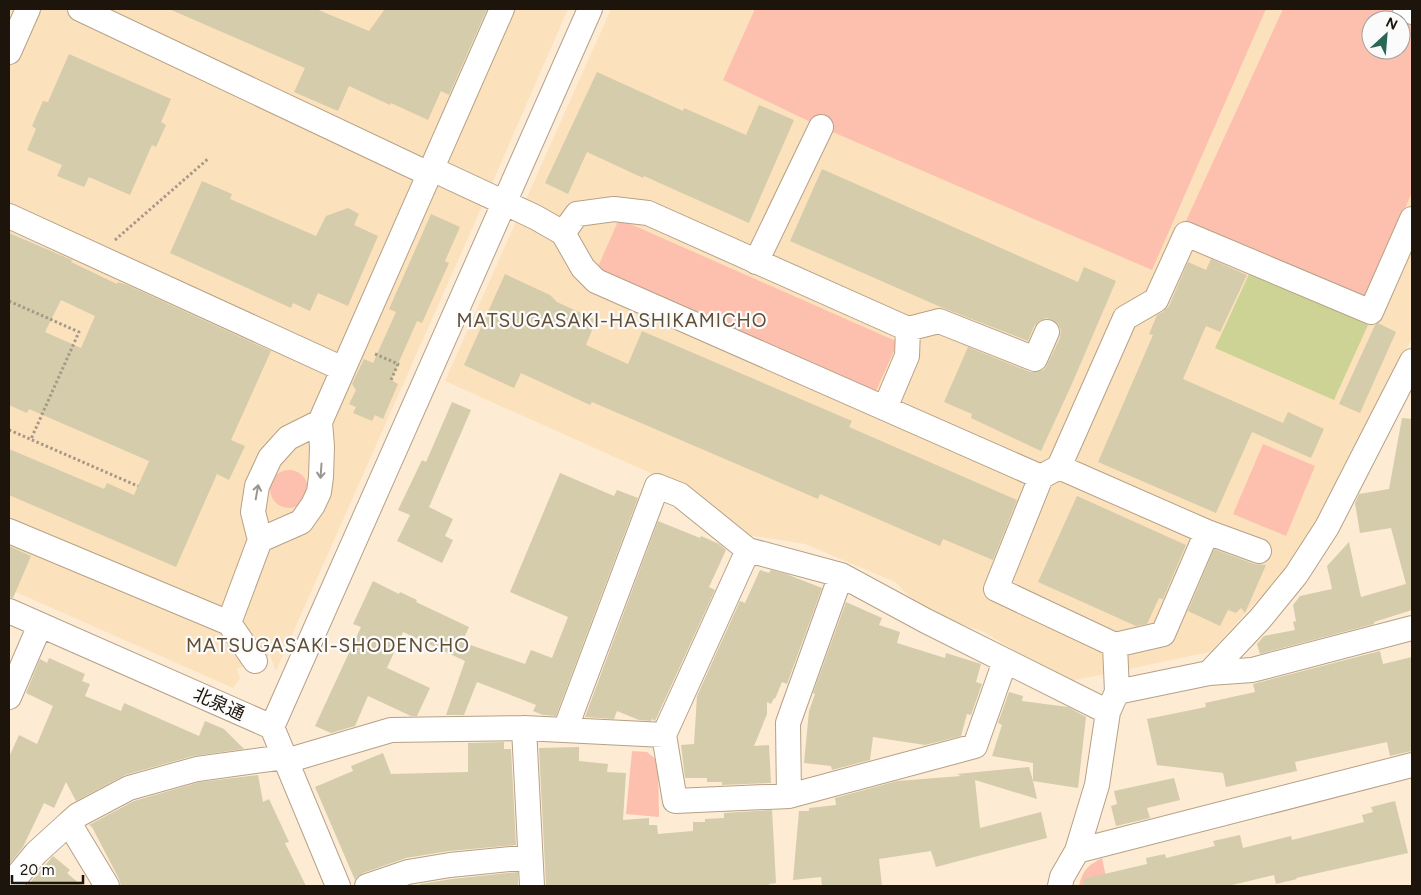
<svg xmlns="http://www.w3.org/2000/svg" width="1421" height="895" font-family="Figtree,'Noto Sans JP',sans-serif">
  <rect width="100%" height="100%" fill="#fdebd4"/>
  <path fill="#fce1bd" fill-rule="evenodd" d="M 9,9 L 568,9 L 487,195 L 276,671 L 270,655 L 237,669 L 240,678 L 233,688 L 9,589 Z
    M 611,9 L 1396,9 L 1412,16 L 1412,338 L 1309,541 L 1265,592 L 1210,652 L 1066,682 L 984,632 L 922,610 L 895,582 L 805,544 L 741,534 L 686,489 L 445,381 ZM 1371,20 L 1401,20 L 1401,50 L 1371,50 Z"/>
  <path fill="#fdc0ae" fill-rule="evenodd" d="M 755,9 L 1266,9 L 1152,270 L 821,127 L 723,80 Z
    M 1283,9 L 1396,9 L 1412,16 L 1412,192 L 1367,299 L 1185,223 ZM 1371,20 L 1401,20 L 1401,50 L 1371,50 Z
    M 619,219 L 898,342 L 875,393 L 597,269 Z
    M 1263,444 L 1315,466 L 1286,536 L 1233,514 Z
    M270 489a19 19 0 1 1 38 0a19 19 0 1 1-38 0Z
    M 632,751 L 647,752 L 658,761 L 659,817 L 626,814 Z
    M 1102,858 L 1108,886 L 1079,886 C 1083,870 1087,866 1102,858 Z"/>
  <path fill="#cdd395" d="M 1250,272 L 1368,325 L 1334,400 L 1215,348 Z"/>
  <path fill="#d5ccab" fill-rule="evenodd" d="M 169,9 L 316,9 L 369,31 L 385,9 L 487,9 L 449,95 L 441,91 L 428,120 L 391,103 L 390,105 L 349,86 L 338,111 L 294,92 L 305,68 Z
    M 69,54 L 171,99 L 161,122 L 166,125 L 156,147 L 152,145 L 130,195 L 89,177 L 84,187 L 57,176 L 62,165 L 27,150 L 36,129 L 32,126 L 43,101 L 48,102 Z
    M 597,72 L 683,111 L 684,108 L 746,135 L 759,105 L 794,120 L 749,223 L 644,176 L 643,178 L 587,152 L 568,194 L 545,183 Z
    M 822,169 L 1078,282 L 1084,267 L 1116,281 L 1071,386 L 1041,451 L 971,418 L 972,414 L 944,402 L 968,347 L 1030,372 L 1037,372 L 1044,370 L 1047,365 L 1060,338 L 1061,330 L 1058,324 L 1053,320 L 1046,318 L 1039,321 L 1034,326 L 1028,341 L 943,308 L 790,241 Z
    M 202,181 L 232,194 L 230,199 L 316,236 L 326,216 L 348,208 L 359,214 L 354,225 L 378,236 L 348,306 L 318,293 L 310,311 L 293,303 L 291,308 L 170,253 Z
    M 431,214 L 460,227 L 445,261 L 449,263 L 422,323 L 417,321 L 391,380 L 398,384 L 383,419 L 375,415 L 372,421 L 353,413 L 356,407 L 349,404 L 356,390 L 352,384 L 364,359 L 373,363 L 396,312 L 389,309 Z
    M 9,233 L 72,260 L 71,262 L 117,284 L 118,282 L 127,285 L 271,351 L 231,440 L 245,446 L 229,480 L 217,474 L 176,567 L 9,495 L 9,449 L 104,489 L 107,483 L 134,495 L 149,461 L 29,409 L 27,413 L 9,405 ZM 61,300 L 95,316 L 81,348 L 45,332 Z
    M 1211,259 L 1247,275 L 1220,332 L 1206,326 L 1183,379 L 1283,423 L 1288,412 L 1324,429 L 1311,458 L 1252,432 L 1216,513 L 1098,462 L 1153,335 L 1149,334 L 1157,315 L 1163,312 L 1169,306 L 1188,262 L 1206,270 Z
    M 505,274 L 550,295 L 557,302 L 596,320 L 586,345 L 628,364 L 642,331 L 852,421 L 849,427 L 1017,500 L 993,560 L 943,539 L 940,546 L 820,494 L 818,499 L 592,402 L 590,405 L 521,373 L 514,388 L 464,365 Z
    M 1378,323 L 1396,332 L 1360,413 L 1339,404 L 1375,325 Z
    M 452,402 L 471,410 L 429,507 L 453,519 L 445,536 L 453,540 L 442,563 L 397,541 L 410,515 L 398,510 L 422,460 L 426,462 Z
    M 1402,418 L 1412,419 L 1412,610 L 1374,622 L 1374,624 L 1260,654 L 1257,644 L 1264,636 L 1295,630 L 1293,622 L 1296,621 L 1293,605 L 1300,596 L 1332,589 L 1327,566 L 1349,542 L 1361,597 L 1406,584 L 1391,528 L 1360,533 L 1355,503 L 1359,494 L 1389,489 Z
    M 560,473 L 614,496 L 617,490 L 638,498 L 556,716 L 543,715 L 533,711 L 536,705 L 477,682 L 464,715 L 446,715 L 465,661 L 403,632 L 387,668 L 430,688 L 417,716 L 411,716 L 368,696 L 355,726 L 331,733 L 315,726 L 361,627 L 353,624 L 373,581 L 399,594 L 400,592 L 417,600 L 416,602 L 469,627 L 462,642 L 525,664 L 531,650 L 552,658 L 568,617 L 510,592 Z
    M 1077,496 L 1186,545 L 1163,599 L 1159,598 L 1147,624 L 1136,626 L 1038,582 Z
    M 658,521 L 700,538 L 701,536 L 719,544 L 726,550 L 709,587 L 715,590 L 655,721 L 652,719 L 651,721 L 639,720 L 617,711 L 614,719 L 585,717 Z
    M 9,546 L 31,556 L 13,598 L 9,597 Z
    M 1214,549 L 1254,564 L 1266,565 L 1245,613 L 1241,608 L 1236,613 L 1228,610 L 1220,626 L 1188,611 Z
    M 760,570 L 769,573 L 771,570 L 786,574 L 822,588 L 787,684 L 782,682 L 775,699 L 774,698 L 771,704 L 767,702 L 767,714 L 754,746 L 769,745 L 771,783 L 722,785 L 722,782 L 707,782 L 707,778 L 685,778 L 681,745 L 694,744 L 697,696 L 740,601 L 745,603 Z
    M 846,602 L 882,618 L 879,625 L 900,632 L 897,643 L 945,658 L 946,653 L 981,664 L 976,682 L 982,684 L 971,715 L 967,714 L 961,736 L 925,745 L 873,737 L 870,760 L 832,770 L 831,766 L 804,763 L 809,711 L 815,694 L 813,693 Z
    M 1380,651 L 1383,664 L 1412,657 L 1412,751 L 1390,756 L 1387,742 L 1295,762 L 1297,771 L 1226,787 L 1223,773 L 1157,765 L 1147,719 L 1206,707 L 1205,703 L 1255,692 L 1253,684 Z
    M 49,658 L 85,674 L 82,681 L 90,684 L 85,696 L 121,711 L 124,703 L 199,736 L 205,721 L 224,729 L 244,749 L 193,756 L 125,775 L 76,801 L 66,782 L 54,808 L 44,803 L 23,847 L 9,865 L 9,757 L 19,735 L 37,744 L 53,706 L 26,693 L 40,659 L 47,663 Z
    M 1009,692 L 1023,696 L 1022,701 L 1068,707 L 1086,717 L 1078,788 L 1033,781 L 1037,799 L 975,780 L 980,828 L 1041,812 L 1047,838 L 936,867 L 931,851 L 879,859 L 882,886 L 822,886 L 821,877 L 793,880 L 799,811 L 809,811 L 809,808 L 836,805 L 835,798 L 897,781 L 961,776 L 957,774 L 1029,767 L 1033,781 L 1033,763 L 992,756 L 1002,725 L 998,723 Z
    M 504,742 L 504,749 L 511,749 L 516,845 L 449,851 L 406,858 L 363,873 L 357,877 L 355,880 L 315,787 L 353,771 L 351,766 L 383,753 L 391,774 L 468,772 L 468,743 Z
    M 579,747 L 579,761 L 608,764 L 607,772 L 626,773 L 623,820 L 649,818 L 649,825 L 657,825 L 658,834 L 693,831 L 693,822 L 705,822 L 705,819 L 724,818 L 724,813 L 772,810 L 776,883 L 769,884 L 769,886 L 546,886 L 539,748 Z
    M 258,775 L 263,802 L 269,799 L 289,842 L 285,843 L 306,886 L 121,886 L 119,879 L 92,827 L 89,825 L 134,801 L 200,782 Z
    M 1174,778 L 1180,800 L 1147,808 L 1150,818 L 1116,826 L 1111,806 L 1117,804 L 1114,791 Z
    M 1395,801 L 1408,853 L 1296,878 L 1297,879 L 1276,884 L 1274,875 L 1228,886 L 1084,886 L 1083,879 L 1147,864 L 1146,858 L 1165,854 L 1166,858 L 1215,846 L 1213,841 L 1240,835 L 1243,848 L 1291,836 L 1292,840 L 1364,822 L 1362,815 L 1373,812 L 1371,807 Z
    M 53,856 L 70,870 L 67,873 L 82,886 L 27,886 Z
    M 518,872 L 518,886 L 420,886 L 420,884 L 452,879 Z"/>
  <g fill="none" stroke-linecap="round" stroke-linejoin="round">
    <defs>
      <path id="minor" d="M 80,9 L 429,174
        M 1405,9 L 1412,12
        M 9,52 L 28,9
        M 432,169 L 535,217 L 563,233 L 583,268 L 596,281 L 1041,477 L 1059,467 L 1125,318 L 1156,300 L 1186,234 L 1371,312 L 1412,219
        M 9,216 L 343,369
        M 563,233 L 577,214 L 614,209 L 648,213 L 908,329 L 939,321 L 1035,359 L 1047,332
        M 756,262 L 821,127
        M 885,408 L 907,356 L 908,329
        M 1059,467 L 1207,532
        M 1041,477 L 996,589 L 1115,645 L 1163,634 L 1207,532 L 1259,551
        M 9,531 L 229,623 L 260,540 L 253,512 L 257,486 L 270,458 L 288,438 L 320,422
        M 260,540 L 301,522 L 313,505 L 319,492 L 321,477 L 322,447 L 320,422 L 502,9
        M 748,550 L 664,735 L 675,801 L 789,796 L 975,746 L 1005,661
        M 9,611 L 272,727 L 338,886
        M 229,623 L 255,661
        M 1115,645 L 1117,692
        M 1209,673 L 1252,670 L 1412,628
        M 9,697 L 40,625
        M 272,727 L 590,9
        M 524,728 L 532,886
        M 565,730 L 657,486 L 680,495 L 748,550 L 841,575 L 926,621 L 1108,712
        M 286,761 L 391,730 L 524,728 L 664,735
        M 789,796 L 788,723 L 841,575
        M 69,823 L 78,815 L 129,788 L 197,769 L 285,757
        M 1077,851 L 1412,765
        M 9,886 L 36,853 L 69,823 L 107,886
        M 367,886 L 408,872 L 450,865 L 530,857
        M 1060,886 L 1062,877 L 1077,851 L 1097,785 L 1108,712 L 1117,692 L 1209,673 L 1260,619 L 1296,575 L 1327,527 L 1412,361"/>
    </defs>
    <use href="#minor" stroke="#b6a186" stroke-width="26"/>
    <path stroke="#a69886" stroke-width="3" stroke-dasharray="2.5 2.5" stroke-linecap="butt" d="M 115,240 L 209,158
      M 9,301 L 79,332 L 31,439
      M 375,354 L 398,364 L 391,380
      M 9,430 L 138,486"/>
    <use href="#minor" stroke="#fff" stroke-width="24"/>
  </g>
  <defs><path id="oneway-shaft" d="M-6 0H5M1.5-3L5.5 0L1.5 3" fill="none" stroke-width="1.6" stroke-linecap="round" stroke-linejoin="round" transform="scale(1.25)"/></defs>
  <g stroke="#999691">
    <use href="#oneway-shaft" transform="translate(321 471) rotate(94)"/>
    <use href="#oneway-shaft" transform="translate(257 492) rotate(-80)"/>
  </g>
  <g text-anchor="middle" stroke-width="4.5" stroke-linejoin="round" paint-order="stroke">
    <g font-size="18" fill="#1d150b" stroke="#fbfbfb">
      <text transform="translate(219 704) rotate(24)" y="6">北泉通</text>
    </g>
    <g font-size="19" letter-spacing="1" fill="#5f4d34" stroke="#fbfbfb">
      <text x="612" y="327">MATSUGASAKI-HASHIKAMICHO</text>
      <text x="328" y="652">MATSUGASAKI-SHODENCHO</text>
    </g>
  </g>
  <rect width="1421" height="895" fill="none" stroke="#1d150b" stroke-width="20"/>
  <g transform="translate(1386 35) rotate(26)"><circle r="24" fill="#fbfbfb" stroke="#a29f9b"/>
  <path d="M0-4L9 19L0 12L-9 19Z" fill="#286754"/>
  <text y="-8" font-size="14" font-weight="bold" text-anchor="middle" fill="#1d150b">N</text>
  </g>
  <path d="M12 875v8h71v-8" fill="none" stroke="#1d150b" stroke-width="2.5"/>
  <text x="20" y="875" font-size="15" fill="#1d150b" stroke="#fbfbfb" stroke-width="4" paint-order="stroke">20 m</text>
</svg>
